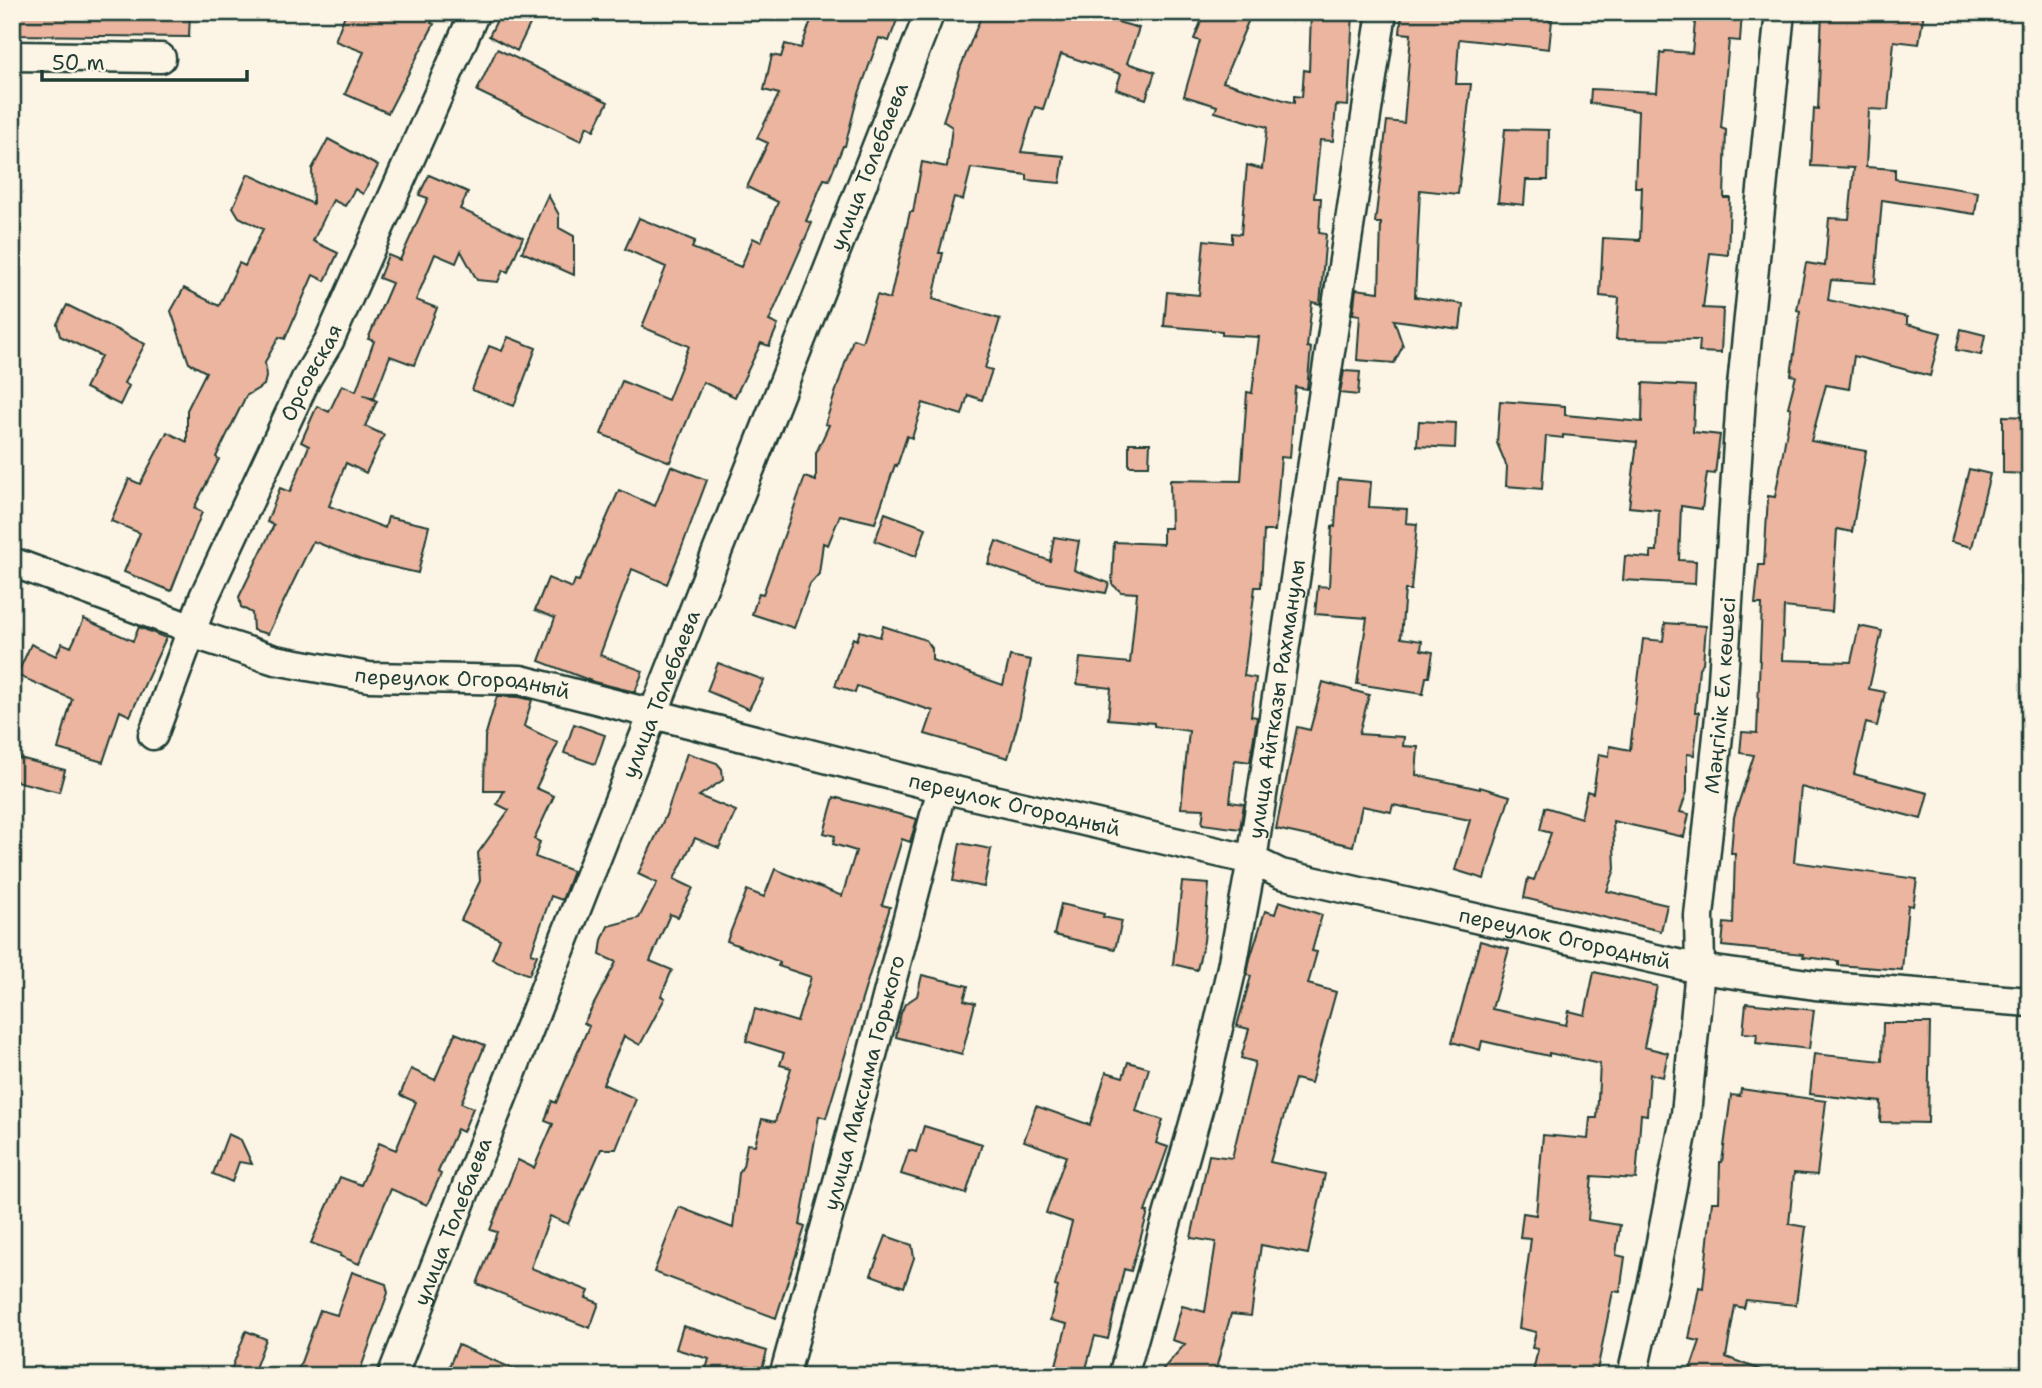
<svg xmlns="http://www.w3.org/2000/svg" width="2042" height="1388" font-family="'Shantell Sans',sans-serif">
  <rect width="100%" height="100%" fill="#fcf5e5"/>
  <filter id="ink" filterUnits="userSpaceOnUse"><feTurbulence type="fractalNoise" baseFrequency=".0143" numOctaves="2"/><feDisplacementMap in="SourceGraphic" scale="14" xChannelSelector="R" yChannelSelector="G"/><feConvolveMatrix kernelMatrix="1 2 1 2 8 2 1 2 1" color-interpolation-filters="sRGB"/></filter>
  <g filter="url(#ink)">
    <path fill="#ebb59f" stroke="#1f3d34" stroke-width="2" d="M 12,12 L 190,12 L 189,37 L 12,35 Z
      M 346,12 L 437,12 L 431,23 L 434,24 L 388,113 L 345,94 L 364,52 L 335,41 Z
      M 501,12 L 536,12 L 517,51 L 489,36 Z
      M 814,12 L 900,12 L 889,41 L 879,38 L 857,99 L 845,146 L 843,146 L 829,180 L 824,179 L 806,221 L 812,223 L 769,321 L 778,325 L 769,346 L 761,343 L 735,397 L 703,382 L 670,462 L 601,434 L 622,381 L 668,400 L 689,346 L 642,327 L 666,267 L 625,249 L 639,218 L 695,241 L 692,248 L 741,267 L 753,238 L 761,242 L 778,202 L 747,187 L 768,143 L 757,138 L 779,94 L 764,90 L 772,55 L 781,57 L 785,44 L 801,48 Z
      M 983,12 L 1082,12 L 1139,28 L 1127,63 L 1155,72 L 1146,99 L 1116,89 L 1121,74 L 1061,54 L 1043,109 L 1035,107 L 1021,152 L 1064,156 L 1060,183 L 1027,180 L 1027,175 L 971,168 L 963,200 L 954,197 L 939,253 L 943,253 L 933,299 L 1000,319 L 985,368 L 992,370 L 982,400 L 968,395 L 962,415 L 923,403 L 912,438 L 907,436 L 897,466 L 895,465 L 875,523 L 840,515 L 828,545 L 823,543 L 819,574 L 810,584 L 794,628 L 752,614 L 759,593 L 763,594 L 805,477 L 816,481 L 816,453 L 829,425 L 825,424 L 853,339 L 862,342 L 877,295 L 890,299 L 910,212 L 913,212 L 922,162 L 947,167 L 952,127 L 943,121 L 961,66 Z
      M 1205,12 L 1252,12 L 1223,82 L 1294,103 L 1294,96 L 1302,97 L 1304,70 L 1309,71 L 1311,12 L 1353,12 L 1348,106 L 1336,105 L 1333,141 L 1320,140 L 1314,198 L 1321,198 L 1319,233 L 1326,234 L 1320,304 L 1312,302 L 1307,347 L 1311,348 L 1307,389 L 1295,387 L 1290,458 L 1281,457 L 1275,531 L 1264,531 L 1261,587 L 1255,587 L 1244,676 L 1256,678 L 1251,716 L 1257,717 L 1250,762 L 1235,760 L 1230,802 L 1244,804 L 1240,829 L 1202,824 L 1204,809 L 1181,808 L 1189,731 L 1154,726 L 1154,723 L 1108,719 L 1111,688 L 1077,684 L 1080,658 L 1130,663 L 1137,593 L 1121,592 L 1112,584 L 1114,542 L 1163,544 L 1163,528 L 1171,528 L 1170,480 L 1241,481 L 1247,392 L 1252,393 L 1259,337 L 1222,335 L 1222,331 L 1164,326 L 1167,292 L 1199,295 L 1204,240 L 1232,243 L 1232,233 L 1241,234 L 1247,165 L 1262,169 L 1267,127 L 1215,112 L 1217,106 L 1184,96 L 1200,41 L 1194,39 Z
      M 1402,12 L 1480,12 L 1552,20 L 1549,49 L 1459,39 L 1456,84 L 1471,84 L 1458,194 L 1420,190 L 1415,297 L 1463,304 L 1460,329 L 1394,320 L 1403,346 L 1394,363 L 1357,360 L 1360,315 L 1353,314 L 1356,289 L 1379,292 L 1381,223 L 1375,223 L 1387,121 L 1404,123 L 1411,34 L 1400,33 Z
      M 1696,12 L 1742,12 L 1740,41 L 1729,40 L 1721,128 L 1726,130 L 1724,198 L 1730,198 L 1728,255 L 1710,253 L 1703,308 L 1723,309 L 1721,353 L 1699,352 L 1700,340 L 1616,339 L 1619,298 L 1600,296 L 1603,238 L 1640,240 L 1642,187 L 1635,187 L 1638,111 L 1590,103 L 1591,89 L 1657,92 L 1660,53 L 1664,54 L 1665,51 L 1692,53 Z
      M 1822,12 L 1924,12 L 1919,44 L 1894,41 L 1888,110 L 1869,109 L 1866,167 L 1895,169 L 1895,179 L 1978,192 L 1975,214 L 1882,200 L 1875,283 L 1831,280 L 1828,300 L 1907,317 L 1907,324 L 1941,333 L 1930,376 L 1854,356 L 1849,389 L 1826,385 L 1811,441 L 1866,451 L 1852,532 L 1837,529 L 1832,612 L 1784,607 L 1782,660 L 1851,662 L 1859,626 L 1882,631 L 1869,689 L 1885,692 L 1877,726 L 1866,723 L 1854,774 L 1928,793 L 1921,819 L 1801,787 L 1794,862 L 1917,879 L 1913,906 L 1908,905 L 1902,970 L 1838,965 L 1838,961 L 1803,957 L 1804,954 L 1722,946 L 1724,923 L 1733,924 L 1735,853 L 1731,853 L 1734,817 L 1754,755 L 1740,753 L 1742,732 L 1757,733 L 1762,604 L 1755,604 L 1759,565 L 1764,565 L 1768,496 L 1775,497 L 1791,408 L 1788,407 L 1796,376 L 1791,375 L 1800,311 L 1797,310 L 1806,263 L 1825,266 L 1829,218 L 1849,219 L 1854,168 L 1811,166 L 1814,108 L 1818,109 Z
      M 497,49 L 608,102 L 594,130 L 587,126 L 581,141 L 477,91 Z
      M 1505,129 L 1549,130 L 1548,180 L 1526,180 L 1524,205 L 1498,202 Z
      M 328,139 L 378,166 L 363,194 L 355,189 L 345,206 L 333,200 L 313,241 L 338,253 L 325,281 L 313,275 L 285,339 L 279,337 L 265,362 L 266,377 L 264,385 L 246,396 L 216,457 L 219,459 L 194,508 L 202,512 L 171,591 L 124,572 L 140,533 L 111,521 L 129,479 L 140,484 L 167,432 L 187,442 L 187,410 L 206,372 L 189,363 L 171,311 L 184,288 L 219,306 L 239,263 L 245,266 L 263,229 L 239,217 L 233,207 L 248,174 L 313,204 L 312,169 Z
      M 429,175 L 468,192 L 460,209 L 523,237 L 508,272 L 503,270 L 498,282 L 477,280 L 461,251 L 456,263 L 435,254 L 416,300 L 437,308 L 414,365 L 390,356 L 374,398 L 363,395 L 377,401 L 365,426 L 384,435 L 366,473 L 346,463 L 329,506 L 385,528 L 388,517 L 429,526 L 418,573 L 361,560 L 313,541 L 268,634 L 253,630 L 252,613 L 241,607 L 239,597 L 274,525 L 267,522 L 280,488 L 290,492 L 309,446 L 301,442 L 317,406 L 329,412 L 342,385 L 356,391 L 374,341 L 368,339 L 392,283 L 379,278 L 388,255 L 400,260 L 428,198 L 419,195 Z
      M 548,195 L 559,215 L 559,228 L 574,236 L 574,275 L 522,252 Z
      M 67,305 L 145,344 L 124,383 L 129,386 L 120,405 L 85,388 L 101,356 L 60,336 L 57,324 Z
      M 1961,329 L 1985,335 L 1981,355 L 1956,350 Z
      M 508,337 L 536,348 L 514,406 L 472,390 L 489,346 L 502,351 Z
      M 1344,371 L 1360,372 L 1358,395 L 1340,393 Z
      M 1643,383 L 1695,386 L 1693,432 L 1720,435 L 1715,474 L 1707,473 L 1702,509 L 1681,506 L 1679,560 L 1696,561 L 1695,584 L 1623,580 L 1625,556 L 1651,558 L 1651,551 L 1657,551 L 1659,510 L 1629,507 L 1637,442 L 1563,435 L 1563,438 L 1546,436 L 1542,489 L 1506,486 L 1507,467 L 1497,443 L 1500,401 L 1565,406 L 1565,415 L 1642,422 Z
      M 2003,416 L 2030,417 L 2030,474 L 2003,473 Z
      M 1419,421 L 1456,423 L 1455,448 L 1417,446 Z
      M 1129,443 L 1150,443 L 1149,466 L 1129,466 Z
      M 671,466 L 707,480 L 682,547 L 667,584 L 632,569 L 600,655 L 643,671 L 635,692 L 594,682 L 539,661 L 555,618 L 535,610 L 548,578 L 572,588 L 575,580 L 579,581 L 619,490 L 655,506 Z
      M 1969,469 L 1990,474 L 1972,547 L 1951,542 Z
      M 1338,479 L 1371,482 L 1369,507 L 1407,509 L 1406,523 L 1417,524 L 1411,590 L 1405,590 L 1401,638 L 1422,641 L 1421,650 L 1433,652 L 1429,677 L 1426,677 L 1423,694 L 1357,684 L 1367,618 L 1315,614 L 1318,586 L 1329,587 L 1332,526 L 1335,527 Z
      M 885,513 L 926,528 L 916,556 L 875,541 Z
      M 1054,537 L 1079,541 L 1074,570 L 1109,583 L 1106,593 L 1036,581 L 988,564 L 996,541 L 1050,561 Z
      M 84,619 L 133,641 L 139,627 L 166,638 L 130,716 L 120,711 L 103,762 L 58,749 L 72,699 L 17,675 L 31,644 L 56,656 L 62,643 L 71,647 Z
      M 1665,623 L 1706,626 L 1703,663 L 1699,668 L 1695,712 L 1699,712 L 1694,755 L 1687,754 L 1687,792 L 1680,812 L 1689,814 L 1684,837 L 1613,821 L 1615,869 L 1607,891 L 1667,905 L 1661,931 L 1524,898 L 1528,878 L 1534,880 L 1551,833 L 1540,830 L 1545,807 L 1581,818 L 1587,791 L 1593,793 L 1599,754 L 1609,756 L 1610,746 L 1630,750 L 1643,639 L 1663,641 Z
      M 883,626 L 926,640 L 932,648 L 932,660 L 1003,685 L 1010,656 L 1031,660 L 1020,715 L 1008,758 L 925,734 L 933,711 L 857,686 L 855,693 L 835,686 L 853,638 L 857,640 L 860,631 L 880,637 Z
      M 718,663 L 764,680 L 749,709 L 707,691 Z
      M 1323,682 L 1369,695 L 1359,734 L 1404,737 L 1403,746 L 1418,747 L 1416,775 L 1480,789 L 1480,787 L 1510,796 L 1484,879 L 1455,870 L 1470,820 L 1393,805 L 1391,812 L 1362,806 L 1353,846 L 1276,829 L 1297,727 L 1310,730 Z
      M 497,696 L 519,697 L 532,700 L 524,726 L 558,743 L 536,788 L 554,796 L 534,839 L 540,842 L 535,857 L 573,871 L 562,900 L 551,896 L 531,953 L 537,955 L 529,975 L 492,959 L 500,939 L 461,920 L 480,881 L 478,853 L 509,810 L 497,804 L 504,791 L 484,791 L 485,737 Z
      M 574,724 L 605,735 L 595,764 L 564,753 Z
      M 687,753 L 717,763 L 722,769 L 723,780 L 699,796 L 736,811 L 719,848 L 695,838 L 674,879 L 693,888 L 678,917 L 670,914 L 650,961 L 672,970 L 661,996 L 665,998 L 640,1045 L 624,1036 L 603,1084 L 636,1099 L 616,1149 L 601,1149 L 568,1224 L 550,1216 L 531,1268 L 589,1291 L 586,1298 L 599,1303 L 590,1328 L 477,1284 L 497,1232 L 490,1230 L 518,1160 L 534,1168 L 553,1124 L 545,1121 L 552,1101 L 556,1103 L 589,1026 L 584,1023 L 616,962 L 600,955 L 602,940 L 608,926 L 639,918 L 657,883 L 638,874 L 666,815 Z
      M 12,756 L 65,770 L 59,792 L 12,780 Z
      M 834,797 L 917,819 L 910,842 L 902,839 L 882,905 L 890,907 L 826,1118 L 819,1116 L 800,1225 L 805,1227 L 776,1318 L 654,1272 L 679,1207 L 733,1228 L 739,1173 L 743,1166 L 747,1144 L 755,1145 L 762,1119 L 775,1122 L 791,1068 L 780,1065 L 784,1053 L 746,1041 L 755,1009 L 797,1022 L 811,977 L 778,966 L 780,962 L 727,941 L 747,890 L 764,897 L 775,869 L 842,896 L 856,851 L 833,844 L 835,836 L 824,833 Z
      M 960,843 L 991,849 L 984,887 L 953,881 Z
      M 1182,882 L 1209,884 L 1204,941 L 1197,970 L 1173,964 Z
      M 1279,901 L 1322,915 L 1312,951 L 1317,952 L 1308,984 L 1336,992 L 1311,1083 L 1295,1079 L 1270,1162 L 1325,1174 L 1308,1254 L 1261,1245 L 1251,1316 L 1231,1314 L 1214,1376 L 1157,1376 L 1185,1344 L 1172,1340 L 1182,1306 L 1205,1312 L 1216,1242 L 1191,1238 L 1209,1155 L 1232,1158 L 1255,1062 L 1241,1058 L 1249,1029 L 1237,1026 L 1251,976 L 1247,975 L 1250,959 L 1265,911 L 1275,914 Z
      M 1061,904 L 1104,914 L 1103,917 L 1122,921 L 1115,949 L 1054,935 Z
      M 1480,941 L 1509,949 L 1492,1009 L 1566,1025 L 1569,1011 L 1585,1015 L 1594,972 L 1657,986 L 1644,1047 L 1668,1053 L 1663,1077 L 1650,1074 L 1647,1115 L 1641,1114 L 1636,1179 L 1592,1176 L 1588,1220 L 1620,1225 L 1616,1255 L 1625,1257 L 1620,1292 L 1613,1291 L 1596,1376 L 1532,1376 L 1538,1349 L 1532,1348 L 1536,1332 L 1519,1328 L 1531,1239 L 1520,1238 L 1523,1213 L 1536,1215 L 1543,1135 L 1588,1139 L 1590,1118 L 1597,1118 L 1600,1064 L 1549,1053 L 1549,1056 L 1482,1041 L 1480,1050 L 1452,1042 Z
      M 922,975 L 968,986 L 964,1000 L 975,1003 L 962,1054 L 896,1037 L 901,1013 L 905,1004 L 917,996 Z
      M 1746,1003 L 1814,1010 L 1809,1049 L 1756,1043 L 1757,1034 L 1743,1033 Z
      M 1883,1023 L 1930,1023 L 1928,1123 L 1880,1122 L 1881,1102 L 1810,1094 L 1814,1054 L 1882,1061 Z
      M 455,1033 L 485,1045 L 461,1103 L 473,1108 L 463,1132 L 457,1129 L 438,1172 L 441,1174 L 427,1205 L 391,1189 L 359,1264 L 340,1256 L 341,1254 L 311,1243 L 340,1177 L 361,1185 L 379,1143 L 396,1150 L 416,1102 L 400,1095 L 411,1069 L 435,1080 Z
      M 1128,1062 L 1149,1068 L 1136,1111 L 1163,1120 L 1156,1143 L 1168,1147 L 1145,1212 L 1148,1212 L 1131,1271 L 1124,1269 L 1108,1339 L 1095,1336 L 1084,1376 L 1053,1376 L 1067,1324 L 1050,1320 L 1058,1287 L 1055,1286 L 1072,1222 L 1046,1213 L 1066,1156 L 1024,1141 L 1036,1106 L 1090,1125 L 1106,1072 L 1123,1077 Z
      M 1741,1089 L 1826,1101 L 1817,1175 L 1794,1173 L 1789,1224 L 1806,1227 L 1796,1305 L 1746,1300 L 1744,1308 L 1735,1306 L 1726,1357 L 1769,1373 L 1769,1376 L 1688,1376 L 1700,1341 L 1689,1339 L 1699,1287 L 1703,1288 L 1712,1202 L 1719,1202 L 1720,1162 L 1722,1162 L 1731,1095 L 1740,1096 Z
      M 924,1126 L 982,1144 L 966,1194 L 901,1174 L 909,1150 L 916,1152 Z
      M 228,1134 L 241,1140 L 252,1164 L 239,1162 L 232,1182 L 213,1174 Z
      M 886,1236 L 912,1245 L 914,1258 L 904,1287 L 871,1275 Z
      M 352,1272 L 386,1284 L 388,1293 L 358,1376 L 296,1376 L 320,1310 L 337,1315 Z
      M 683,1326 L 767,1351 L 760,1376 L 704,1376 L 709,1359 L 676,1349 Z
      M 246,1331 L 266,1339 L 252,1376 L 231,1370 Z
      M 458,1345 L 530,1376 L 445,1376 Z"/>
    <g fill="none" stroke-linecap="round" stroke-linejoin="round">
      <defs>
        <g id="minor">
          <path d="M 12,56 L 161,58"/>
          <path id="s1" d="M 12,562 L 179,624 L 191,633 L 275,660 L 369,677 L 521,680 L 942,788 L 1252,860 L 1281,874 L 1700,969 L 1815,985 L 2030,1002"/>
          <path id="s2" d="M 153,735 L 204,597 L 306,379 L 329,341 L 475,12"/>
          <path id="s3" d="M 392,1376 L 930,12"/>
          <path id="s4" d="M 784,1376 L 851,1135 L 942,788"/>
          <path id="s5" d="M 1123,1376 L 1204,1088 L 1232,967 L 1252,860 L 1382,12"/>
          <path id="s6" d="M 1632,1376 L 1655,1273 L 1686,1114 L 1700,969 L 1699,916 L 1722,697 L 1741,396 L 1780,12"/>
        </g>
      </defs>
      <use href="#minor" stroke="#1f3d34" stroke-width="33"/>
      <use href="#minor" stroke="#fcf5e5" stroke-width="28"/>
    </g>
  </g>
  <g text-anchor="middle" stroke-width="6" stroke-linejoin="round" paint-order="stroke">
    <g font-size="21" fill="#1f3d34" stroke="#fcf5e5">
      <text dy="7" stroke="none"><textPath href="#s3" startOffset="1300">улица Толебаева</textPath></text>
      <text dy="7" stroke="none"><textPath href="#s2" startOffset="396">Орсовская</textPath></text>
      <text dy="7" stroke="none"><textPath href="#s1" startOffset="471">переулок Огородный</textPath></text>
      <text dy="7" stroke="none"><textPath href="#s3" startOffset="733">улица Толебаева</textPath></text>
      <text dy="7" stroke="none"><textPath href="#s6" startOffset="688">Мәңгілік Ел көшесі</textPath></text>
      <text dy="7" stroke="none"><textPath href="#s5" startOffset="695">улица Айтказы Рахманулы</textPath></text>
      <text dy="7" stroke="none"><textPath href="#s1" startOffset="1038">переулок Огородный</textPath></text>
      <text dy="7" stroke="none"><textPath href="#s1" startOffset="1605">переулок Огородный</textPath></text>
      <text dy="7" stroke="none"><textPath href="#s4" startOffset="304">улица Максима Горького</textPath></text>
      <text dy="7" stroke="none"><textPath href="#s3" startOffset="166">улица Толебаева</textPath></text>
    </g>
  </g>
  <rect width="2042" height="1388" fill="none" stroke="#fcf5e5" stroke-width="42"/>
  <rect x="21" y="21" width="2000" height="1346" fill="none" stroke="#1f3d34" stroke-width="2.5" filter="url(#ink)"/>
  <path d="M42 70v10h205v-10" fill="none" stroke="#1f3d34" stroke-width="3.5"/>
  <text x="52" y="70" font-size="21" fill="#1f3d34" stroke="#fcf5e5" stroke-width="5" paint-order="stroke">50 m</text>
</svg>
